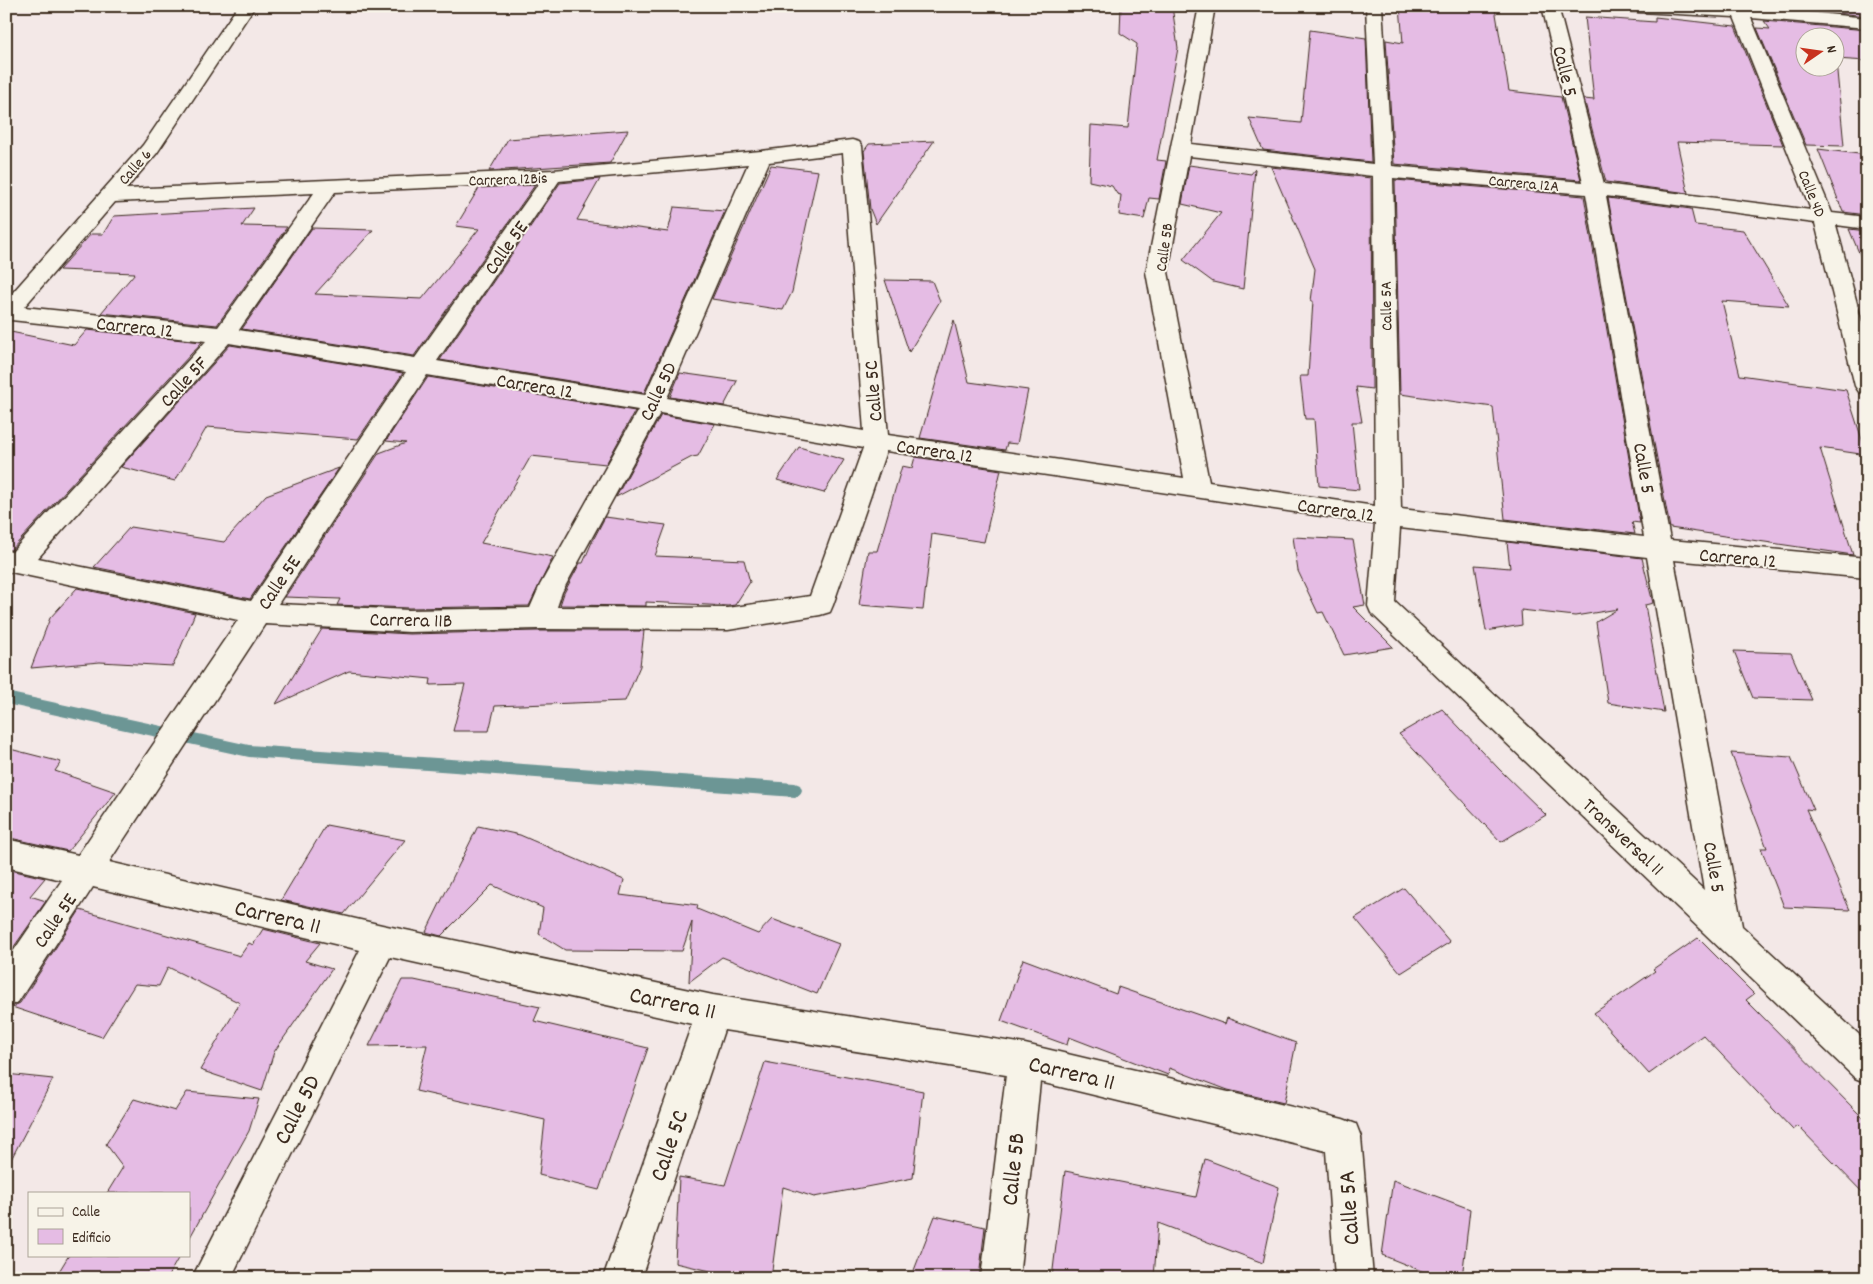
<svg xmlns="http://www.w3.org/2000/svg" width="1873" height="1284" font-family="Dekko,sans-serif">
  <rect width="100%" height="100%" fill="#f3e8e7"/>
  <filter id="ink" filterUnits="userSpaceOnUse"><feTurbulence type="fractalNoise" baseFrequency=".02" numOctaves="2"/><feDisplacementMap in="SourceGraphic" scale="10" xChannelSelector="R" yChannelSelector="G"/><feConvolveMatrix kernelMatrix="1 2 1 2 8 2 1 2 1" color-interpolation-filters="sRGB"/></filter>
  <g filter="url(#ink)">
    <g fill="none" stroke-linecap="round" stroke-linejoin="round">
      <path fill="#6c9695" fill-rule="evenodd" d="M 6,692 L 249,745 L 795,783 L 800,785 L 802,790 L 800,795 L 795,797 L 249,757 L 6,704 Z"/>
    </g>
    <path fill="#e5bce4" stroke="#3b2a1e" d="M 1121,6 L 1172,6 L 1178,48 L 1157,160 L 1166,161 L 1159,199 L 1149,198 L 1144,219 L 1119,215 L 1121,195 L 1117,194 L 1112,186 L 1089,181 L 1091,125 L 1128,128 L 1137,44 L 1120,33 Z
      M 1400,6 L 1495,8 L 1509,91 L 1561,97 L 1581,180 L 1394,164 L 1386,40 L 1403,43 Z
      M 1768,6 L 1867,6 L 1867,16 Z
      M 1585,17 L 1655,22 L 1655,17 L 1735,26 L 1783,145 L 1677,142 L 1688,193 L 1606,182 L 1584,99 L 1594,100 Z
      M 1764,21 L 1867,30 L 1867,61 L 1836,59 L 1836,38 L 1806,38 L 1806,68 L 1836,68 L 1836,61 L 1844,146 L 1806,145 L 1757,28 L 1770,29 Z
      M 1310,30 L 1366,38 L 1371,162 L 1263,150 L 1249,118 L 1301,123 Z
      M 628,130 L 610,163 L 489,171 L 508,139 Z
      M 934,141 L 876,224 L 870,209 L 864,151 L 869,144 Z
      M 1818,149 L 1867,155 L 1867,215 L 1843,212 Z
      M 771,165 L 818,171 L 792,292 L 783,310 L 712,299 Z
      M 1189,165 L 1251,174 L 1255,169 L 1243,289 L 1213,282 L 1183,260 L 1221,213 L 1182,204 Z
      M 1271,167 L 1371,178 L 1372,389 L 1356,387 L 1362,422 L 1352,422 L 1359,490 L 1319,486 L 1314,419 L 1305,419 L 1300,376 L 1308,376 L 1313,301 L 1311,301 L 1315,269 Z
      M 600,179 L 577,220 L 668,232 L 674,207 L 725,211 L 644,393 L 440,360 L 560,183 Z
      M 1395,180 L 1584,196 L 1640,523 L 1632,522 L 1635,534 L 1505,519 L 1493,407 L 1400,394 Z
      M 535,185 L 414,356 L 242,329 L 312,228 L 373,230 L 315,294 L 422,299 L 479,229 L 456,226 L 479,188 Z
      M 1608,198 L 1691,209 L 1695,225 L 1743,230 L 1789,306 L 1722,301 L 1740,375 L 1846,390 L 1867,455 L 1820,448 L 1853,555 L 1670,528 Z
      M 254,208 L 242,226 L 287,227 L 217,325 L 101,313 L 135,273 L 59,270 L 91,234 L 103,234 L 114,216 Z
      M 1849,229 L 1867,231 L 1867,267 L 1865,267 Z
      M 885,280 L 932,281 L 940,301 L 909,352 Z
      M 954,320 L 969,382 L 1028,390 L 1017,444 L 1007,443 L 1005,450 L 920,438 Z
      M 87,330 L 202,342 L 11,550 L 6,549 L 6,331 L 74,345 Z
      M 230,345 L 403,373 L 358,439 L 207,427 L 175,481 L 121,467 Z
      M 680,373 L 737,381 L 724,406 L 670,397 Z
      M 428,377 L 635,411 L 606,464 L 531,456 L 481,543 L 553,557 L 529,606 L 409,608 L 337,605 L 340,599 L 285,597 L 379,453 L 406,443 L 386,441 Z
      M 661,415 L 715,424 L 698,456 L 692,457 L 616,497 Z
      M 799,447 L 844,460 L 824,493 L 777,480 Z
      M 915,457 L 1001,470 L 984,542 L 932,534 L 923,610 L 859,605 L 868,551 L 877,551 L 902,466 L 912,468 Z
      M 339,468 L 250,599 L 94,567 L 130,527 L 224,542 L 266,495 Z
      M 605,517 L 666,525 L 655,556 L 744,560 L 750,582 L 735,605 L 728,606 L 646,602 L 646,606 L 560,605 L 564,593 L 580,563 L 583,563 L 592,542 Z
      M 1293,537 L 1353,540 L 1365,605 L 1353,607 L 1393,647 L 1344,655 L 1323,612 L 1318,613 L 1298,571 Z
      M 1507,542 L 1642,558 L 1653,603 L 1645,605 L 1664,712 L 1608,703 L 1596,622 L 1618,609 L 1575,616 L 1521,610 L 1522,625 L 1486,631 L 1475,565 L 1510,568 Z
      M 77,588 L 195,613 L 173,666 L 100,662 L 31,668 L 50,618 Z
      M 322,629 L 409,634 L 539,631 L 644,631 L 640,666 L 625,701 L 495,706 L 489,731 L 453,731 L 465,684 L 430,685 L 431,679 L 349,671 L 276,704 Z
      M 1734,651 L 1791,653 L 1812,700 L 1753,698 Z
      M 1442,709 L 1499,769 L 1546,815 L 1501,842 L 1399,734 Z
      M 6,748 L 61,762 L 55,771 L 116,792 L 68,851 L 6,837 Z
      M 1731,753 L 1791,757 L 1814,810 L 1806,809 L 1850,910 L 1784,907 L 1761,848 L 1767,848 Z
      M 326,825 L 405,840 L 344,914 L 281,900 Z
      M 478,826 L 520,835 L 624,880 L 620,895 L 698,905 L 697,909 L 758,934 L 772,919 L 839,944 L 817,994 L 722,957 L 689,982 L 692,922 L 682,951 L 565,950 L 539,934 L 543,908 L 492,885 L 441,936 L 426,932 Z
      M 6,869 L 45,878 L 30,896 L 46,901 L 6,958 Z
      M 1404,888 L 1450,942 L 1401,973 L 1355,918 Z
      M 80,910 L 240,956 L 249,943 L 253,945 L 263,929 L 320,943 L 305,961 L 332,969 L 274,1052 L 262,1091 L 200,1070 L 240,1003 L 168,967 L 159,986 L 135,984 L 102,1037 L 12,1007 L 20,1003 Z
      M 1698,938 L 1754,994 L 1746,1000 L 1867,1122 L 1867,1197 L 1798,1126 L 1793,1130 L 1703,1035 L 1649,1074 L 1594,1013 L 1655,971 L 1653,969 Z
      M 1023,959 L 1116,994 L 1118,987 L 1225,1024 L 1227,1018 L 1296,1043 L 1284,1103 L 1228,1090 L 1169,1068 L 1168,1075 L 1069,1037 L 1067,1045 L 1001,1021 Z
      M 402,980 L 414,980 L 540,1007 L 534,1021 L 648,1048 L 599,1190 L 539,1175 L 545,1120 L 416,1091 L 427,1045 L 369,1046 Z
      M 765,1062 L 923,1091 L 913,1178 L 814,1197 L 783,1187 L 771,1278 L 742,1278 L 675,1263 L 679,1177 L 725,1185 Z
      M 6,1074 L 53,1079 L 6,1169 Z
      M 187,1092 L 259,1099 L 249,1131 L 189,1239 L 189,1193 L 107,1193 L 123,1167 L 106,1144 L 134,1099 L 175,1111 Z
      M 1205,1159 L 1279,1187 L 1263,1263 L 1158,1223 L 1154,1278 L 1052,1278 L 1065,1171 L 1196,1197 Z
      M 1393,1180 L 1470,1209 L 1462,1278 L 1439,1278 L 1382,1255 Z
      M 935,1216 L 985,1227 L 979,1278 L 911,1278 Z
      M 69,1255 L 180,1255 L 167,1278 L 55,1278 Z"/>
    <g fill="none" stroke-linecap="round" stroke-linejoin="round">
      <defs>
        <path id="minor" d="M 238,6 L 255,6 L 157,153 L 126,189 L 553,170 L 761,151 L 852,140 L 859,142 L 862,146 L 888,435 L 1184,478 L 1146,272 L 1199,6 L 1215,6 L 1191,144 L 1373,164 L 1366,6 L 1382,6 L 1392,166 L 1583,182 L 1542,6 L 1558,6 L 1604,184 L 1811,210 L 1734,17 L 1621,11 L 1615,10 L 1613,6 L 1747,6 L 1867,18 L 1867,28 L 1751,18 L 1832,213 L 1867,217 L 1867,229 L 1836,225 L 1867,341 L 1867,394 L 1859,392 L 1855,386 L 1815,223 L 1606,196 L 1670,540 L 1867,558 L 1867,578 L 1674,560 L 1742,926 L 1867,1042 L 1867,1083 L 1855,1078 L 1371,613 L 1368,606 L 1375,524 L 886,451 L 833,605 L 830,612 L 820,615 L 728,630 L 539,629 L 409,632 L 265,624 L 109,862 L 382,925 L 713,995 L 1025,1044 L 1343,1119 L 1356,1124 L 1361,1137 L 1373,1278 L 1335,1278 L 1326,1151 L 1040,1082 L 1019,1278 L 981,1278 L 1006,1075 L 724,1030 L 641,1278 L 603,1278 L 692,1024 L 390,957 L 231,1278 L 192,1278 L 360,950 L 93,887 L 18,1002 L 6,1007 L 6,962 L 62,880 L 6,867 L 6,839 L 78,855 L 238,620 L 6,571 L 6,551 L 12,552 L 206,341 L 11,320 L 6,321 L 6,300 L 143,145 ZM 843,153 L 864,431 L 667,398 L 769,162 ZM 1189,156 L 1373,176 L 1375,506 L 1209,482 L 1168,272 ZM 748,164 L 645,395 L 437,361 L 559,181 ZM 1393,178 L 1586,194 L 1644,537 L 1401,509 ZM 539,183 L 415,358 L 239,330 L 335,192 ZM 314,193 L 218,327 L 24,307 L 115,202 ZM 229,343 L 406,372 L 251,601 L 38,558 ZM 427,375 L 638,410 L 540,585 L 530,608 L 409,610 L 278,604 ZM 660,413 L 863,448 L 810,596 L 728,608 L 557,607 L 562,592 ZM 1400,528 L 1647,557 L 1704,890 L 1395,602 Z"/>
      </defs>
      <use href="#minor" stroke="#3b2a1e" stroke-width="3"/>
      <use href="#minor" fill="#f7f3e8" fill-rule="evenodd"/>
    </g>
  </g>
  <g text-anchor="middle" stroke-width="4" stroke-linejoin="round" paint-order="stroke">
    <g font-size="16" fill="#3b2a1e" stroke="#f7f3e8">
      <text transform="translate(134 166) rotate(-49)" y="6">Calle 6</text>
      <text transform="translate(508 178) rotate(-2)" y="6">Carrera 12Bis</text>
      <text transform="translate(1524 182) rotate(5)" y="6">Carrera 12A</text>
      <text transform="translate(1813 193) rotate(68)" y="6">Calle 4D</text>
      <text transform="translate(1163 247) rotate(-82)" y="6">Calle 5B</text>
      <text transform="translate(1385 306) rotate(-91)" y="6">Calle 5A</text>
    </g>
    <g font-size="20" fill="#3b2a1e" stroke="#f7f3e8">
      <text transform="translate(1566 71) rotate(76)" y="7">Calle 5</text>
      <text transform="translate(505 247) rotate(-55)" y="7">Calle 5E</text>
      <text transform="translate(135 326) rotate(6)" y="7">Carrera 12</text>
      <text transform="translate(183 381) rotate(-48)" y="7">Calle 5F</text>
      <text transform="translate(535 385) rotate(9)" y="7">Carrera 12</text>
      <text transform="translate(657 391) rotate(-65)" y="7">Calle 5D</text>
      <text transform="translate(872 391) rotate(-95)" y="7">Calle 5C</text>
      <text transform="translate(935 450) rotate(8)" y="7">Carrera 12</text>
      <text transform="translate(1645 468) rotate(80)" y="7">Calle 5</text>
      <text transform="translate(1336 509) rotate(8)" y="7">Carrera 12</text>
      <text transform="translate(1738 557) rotate(5)" y="7">Carrera 12</text>
      <text transform="translate(278 582) rotate(-56)" y="7">Calle 5E</text>
      <text transform="translate(411 619) rotate(1)" y="7">Carrera 11B</text>
      <text transform="translate(1624 836) rotate(43)" y="7">Transversal 11</text>
      <text transform="translate(1715 867) rotate(80)" y="7">Calle 5</text>
      <text transform="translate(54 920) rotate(-56)" y="7">Calle 5E</text>
    </g>
    <g font-size="24" fill="#3b2a1e" stroke="#f7f3e8">
      <text transform="translate(278 916) rotate(13)" y="8">Carrera 11</text>
      <text transform="translate(673 1002) rotate(12)" y="8">Carrera 11</text>
      <text transform="translate(1072 1072) rotate(13)" y="8">Carrera 11</text>
      <text transform="translate(296 1109) rotate(-63)" y="8">Calle 5D</text>
      <text transform="translate(668 1145) rotate(-71)" y="8">Calle 5C</text>
      <text transform="translate(1012 1169) rotate(-84)" y="8">Calle 5B</text>
      <text transform="translate(1348 1208) rotate(-94)" y="8">Calle 5A</text>
    </g>
  </g>
  <rect width="1873" height="1284" fill="none" stroke="#f7f3e8" stroke-width="25"/>
  <rect x="12" y="12" width="1848" height="1259" fill="none" stroke="#3b2a1e" stroke-width="2" filter="url(#ink)"/>
  <rect x="28" y="1192" width="162" height="65" fill="#f7f3e8" stroke="#aca397"/>
  <rect x="38" y="1208" width="25" height="8" fill="#f7f3e8" stroke="#aca397"/>
  <text x="72" y="1216" font-size="15" fill="#3b2a1e">Calle</text>
  <rect x="38" y="1229" width="25" height="15" fill="#e5bce4" stroke="#aca397"/>
  <text x="72" y="1242" font-size="15" fill="#3b2a1e">Edificio</text>
  <g transform="translate(1820 52) rotate(77)"><circle r="24" fill="#f7f3e8" stroke="#aca397"/>
  <path d="M0-4L9 19L0 12L-9 19Z" fill="#c8321e"/>
  <text y="-8" font-size="14" font-weight="bold" text-anchor="middle" fill="#3b2a1e">N</text>
  </g>
</svg>
